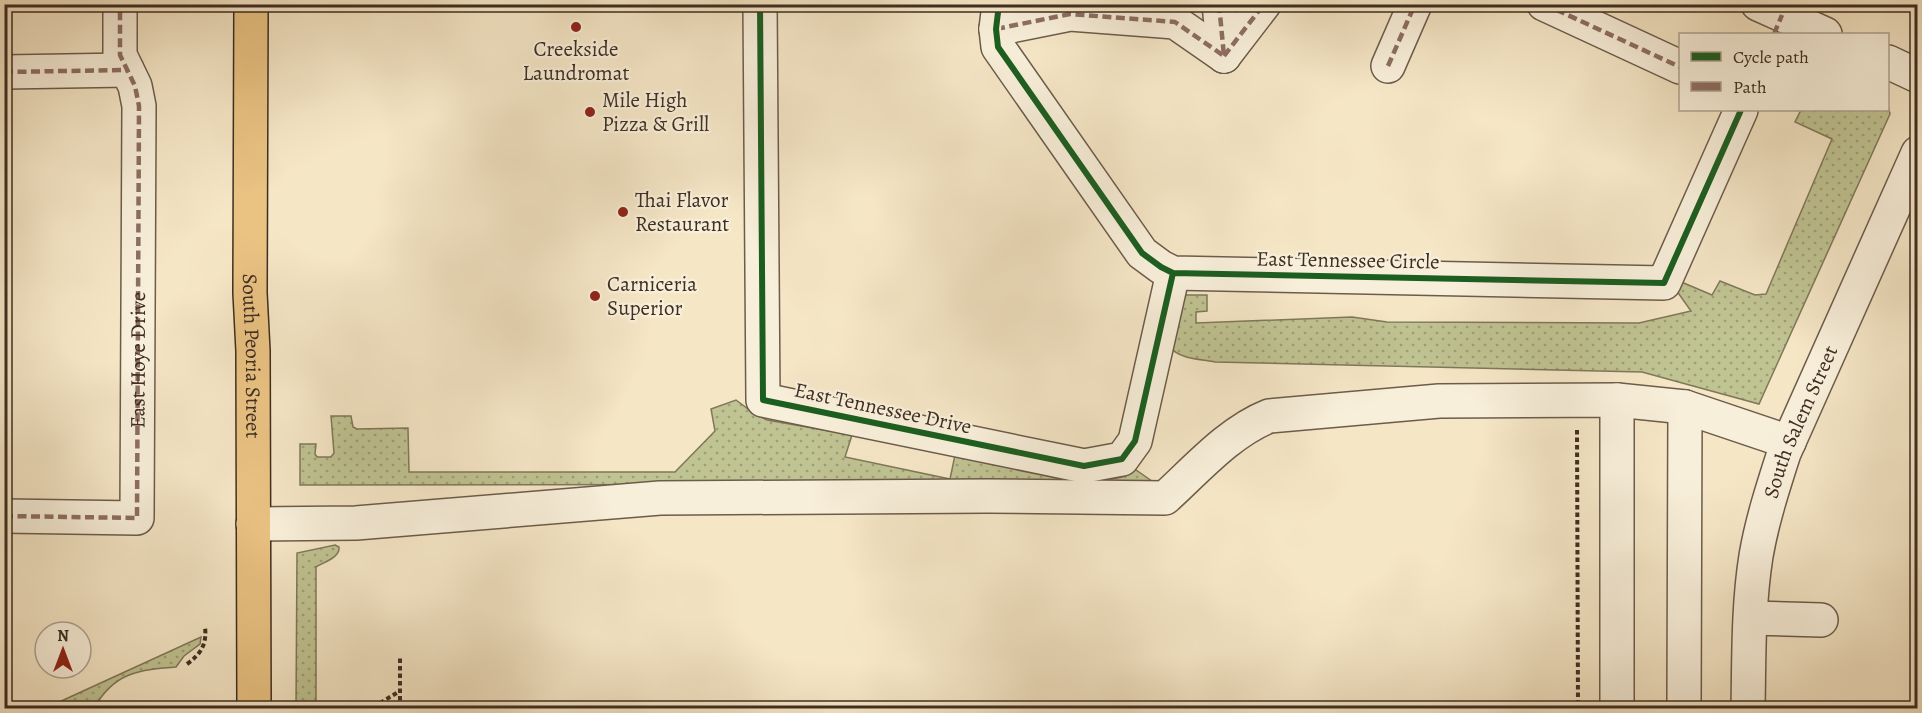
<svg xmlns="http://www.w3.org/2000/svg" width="1922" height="713" font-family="Alegreya,serif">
  <defs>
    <pattern id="grass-dots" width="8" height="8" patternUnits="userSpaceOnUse" patternTransform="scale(1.5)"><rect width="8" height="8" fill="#c0c392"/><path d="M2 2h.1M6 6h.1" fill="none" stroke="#9d9f77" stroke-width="1.8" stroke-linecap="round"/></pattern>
  </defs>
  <rect width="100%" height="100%" fill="#f5e6c6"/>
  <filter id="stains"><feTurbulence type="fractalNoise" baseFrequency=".00333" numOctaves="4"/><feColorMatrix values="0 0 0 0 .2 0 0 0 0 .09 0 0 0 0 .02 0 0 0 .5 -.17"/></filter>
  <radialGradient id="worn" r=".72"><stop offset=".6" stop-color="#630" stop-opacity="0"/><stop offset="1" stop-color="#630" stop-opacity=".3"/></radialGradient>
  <path fill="url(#grass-dots)" stroke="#7f785a" stroke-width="1.5" d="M 1888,105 L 1890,114 L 1759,404 L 1642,372 L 1215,362 C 1200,359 1179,359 1170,347 L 1175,295 L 1207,295 L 1207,311 L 1196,312 L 1196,323 L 1352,317 L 1387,322 L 1639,323 L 1691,311 L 1674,287 L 1679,281 L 1712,295 L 1720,281 L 1755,295 L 1766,294 L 1832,139 L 1795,122 L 1801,110 L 1888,110 Z
    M 736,400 L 755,414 L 767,420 L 852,435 L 845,457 L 950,479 L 955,455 L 1092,479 L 1112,479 L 1122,477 L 1132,470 L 1136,470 L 1156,484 L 300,485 L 300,444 L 316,444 L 315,454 L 317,457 L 331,457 L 334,453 L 331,416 L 351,416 L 353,427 L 357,429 L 408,428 L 409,472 L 675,472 L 715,431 L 711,409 Z
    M 335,545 L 339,547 C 340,558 324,562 316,567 L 316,708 L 296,708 L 297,553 Z
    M 201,637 L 200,644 L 184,656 L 176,667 C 137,670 114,673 94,708 L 46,708 Z"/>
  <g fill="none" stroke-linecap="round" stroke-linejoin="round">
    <defs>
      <g id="minor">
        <path d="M 760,4 L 763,400 L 1084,466 L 1122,459 L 1135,441 L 1173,273"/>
        <path d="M 999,4 L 996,29 L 998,47 L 1142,253 L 1161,267 L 1173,273 L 1664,283 L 1741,110"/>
        <path d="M 1219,4 L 1224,56"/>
        <path d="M 1544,4 L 1680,67"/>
        <path d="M 1758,4 L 1825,34"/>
        <path d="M 996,29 L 1070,14 L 1175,22 L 1224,56"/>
        <path d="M 1224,56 L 1264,4"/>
        <path d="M 1888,62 L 1918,76"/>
        <path d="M 1388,66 L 1415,4"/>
        <path d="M 4,72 L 127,70"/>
        <path d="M 1617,400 L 1617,708"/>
        <path d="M 4,516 L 137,518 L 139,106 L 135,86 L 120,55 L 120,4"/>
        <path d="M 253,524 L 356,523 L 660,498 L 987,496 L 1165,498 C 1197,469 1229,432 1269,416 L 1439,401 L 1617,400 L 1685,407 L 1789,442"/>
        <path d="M 1751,618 L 1821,620"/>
        <path d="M 1684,708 L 1685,407"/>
        <path id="s1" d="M 1748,708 C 1749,658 1748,606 1756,556 C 1762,521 1773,487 1784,453 L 1918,153"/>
      </g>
      <g id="major">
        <path id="s2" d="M 251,4 L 250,293 L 253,351 L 254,708"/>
      </g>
    </defs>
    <use href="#minor" stroke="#6c5c4b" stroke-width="36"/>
    <use href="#major" stroke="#3e2e22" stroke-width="36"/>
    <path stroke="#3e2e22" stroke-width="4" stroke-dasharray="4.5 3" stroke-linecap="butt" d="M 1577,430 L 1578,708
      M 187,664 C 201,654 207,644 205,627
      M 380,703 L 400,691
      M 400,708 L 400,658"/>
    <use href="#minor" stroke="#f8efda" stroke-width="33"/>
    <use href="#major" stroke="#eac383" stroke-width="33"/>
    <g stroke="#8d6e63" stroke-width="4.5" stroke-dasharray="9 4.5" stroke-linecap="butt">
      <path d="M 1219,4 L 1224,56"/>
      <path d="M 1544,4 L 1680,67"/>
      <path d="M 996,29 L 1070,14 L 1175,22 L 1224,56"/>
      <path d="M 1774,34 L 1782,15"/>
      <path d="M 1224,56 L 1264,4"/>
      <path d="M 1388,66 L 1415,4"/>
      <path d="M 4,72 L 127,70"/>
      <path id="s3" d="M 4,516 L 137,518 L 139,106 L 135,86 L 120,55 L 120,4"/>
    </g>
    <defs>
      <path id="cycleway" d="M 760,4 L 763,400 L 1084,466 L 1122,459 L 1135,441 L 1173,273
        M 999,4 L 996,29 L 998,47 L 1142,253 L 1161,267 L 1173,273 L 1664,283 L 1741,110"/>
    </defs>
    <use href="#cycleway" stroke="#f8efda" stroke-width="10"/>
    <use href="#cycleway" stroke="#1b5e20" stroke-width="6"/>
  </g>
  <g fill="#8f2418" stroke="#f8efda" stroke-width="2">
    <circle cx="576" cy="27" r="6"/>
    <circle cx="590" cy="112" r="6"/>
    <circle cx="623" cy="212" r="6"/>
    <circle cx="595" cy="296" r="6"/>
  </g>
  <g text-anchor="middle" stroke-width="4.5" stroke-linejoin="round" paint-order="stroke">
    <g font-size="21" fill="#3e2e22" stroke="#f8efda" text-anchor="start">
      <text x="576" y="56" text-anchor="middle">Creekside<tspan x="576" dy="24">Laundromat</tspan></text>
      <text x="602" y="107">Mile High<tspan x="602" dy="24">Pizza &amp; Grill</tspan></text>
      <text x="635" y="207">Thai Flavor<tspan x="635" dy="24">Restaurant</tspan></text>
      <text x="607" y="291">Carniceria<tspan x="607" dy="24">Superior</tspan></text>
    </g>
    <g font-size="21" fill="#3e2e22" stroke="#f8efda">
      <text transform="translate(1348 260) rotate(1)" y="7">East Tennessee Circle</text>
      <text dy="7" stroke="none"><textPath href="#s2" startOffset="352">South Peoria Street</textPath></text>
      <text dy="7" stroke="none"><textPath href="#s3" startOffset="291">East Hoye Drive</textPath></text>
      <text transform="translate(883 408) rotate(12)" y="7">East Tennessee Drive</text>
      <text dy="7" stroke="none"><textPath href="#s1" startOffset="294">South Salem Street</textPath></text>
    </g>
  </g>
  <rect width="1922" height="713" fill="none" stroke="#f5e6c6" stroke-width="24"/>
  <rect x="6" y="6" width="1910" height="701" fill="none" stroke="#3e2e22" stroke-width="3"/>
  <rect x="12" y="12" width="1898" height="689" fill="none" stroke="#3e2e22" stroke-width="1.5"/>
  <rect x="1679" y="33" width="210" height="78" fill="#f8efda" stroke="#aea290" stroke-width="1.5"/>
  <rect x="1691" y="52" width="30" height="9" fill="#1b5e20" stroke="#aea290" stroke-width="1.5"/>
  <text x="1733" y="63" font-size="18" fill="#3e2e22">Cycle path</text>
  <rect x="1691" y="82" width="30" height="9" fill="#8d6e63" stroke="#aea290" stroke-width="1.5"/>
  <text x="1733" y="93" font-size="18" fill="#3e2e22">Path</text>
  <g transform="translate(63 650)"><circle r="28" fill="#f8efda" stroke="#aea290" stroke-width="1.5"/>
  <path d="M0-4.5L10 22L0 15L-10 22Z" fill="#8f2418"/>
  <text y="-9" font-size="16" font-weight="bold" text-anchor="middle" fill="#3e2e22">N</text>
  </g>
  <rect width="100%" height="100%" filter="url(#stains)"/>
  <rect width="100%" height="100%" fill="url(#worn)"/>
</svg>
